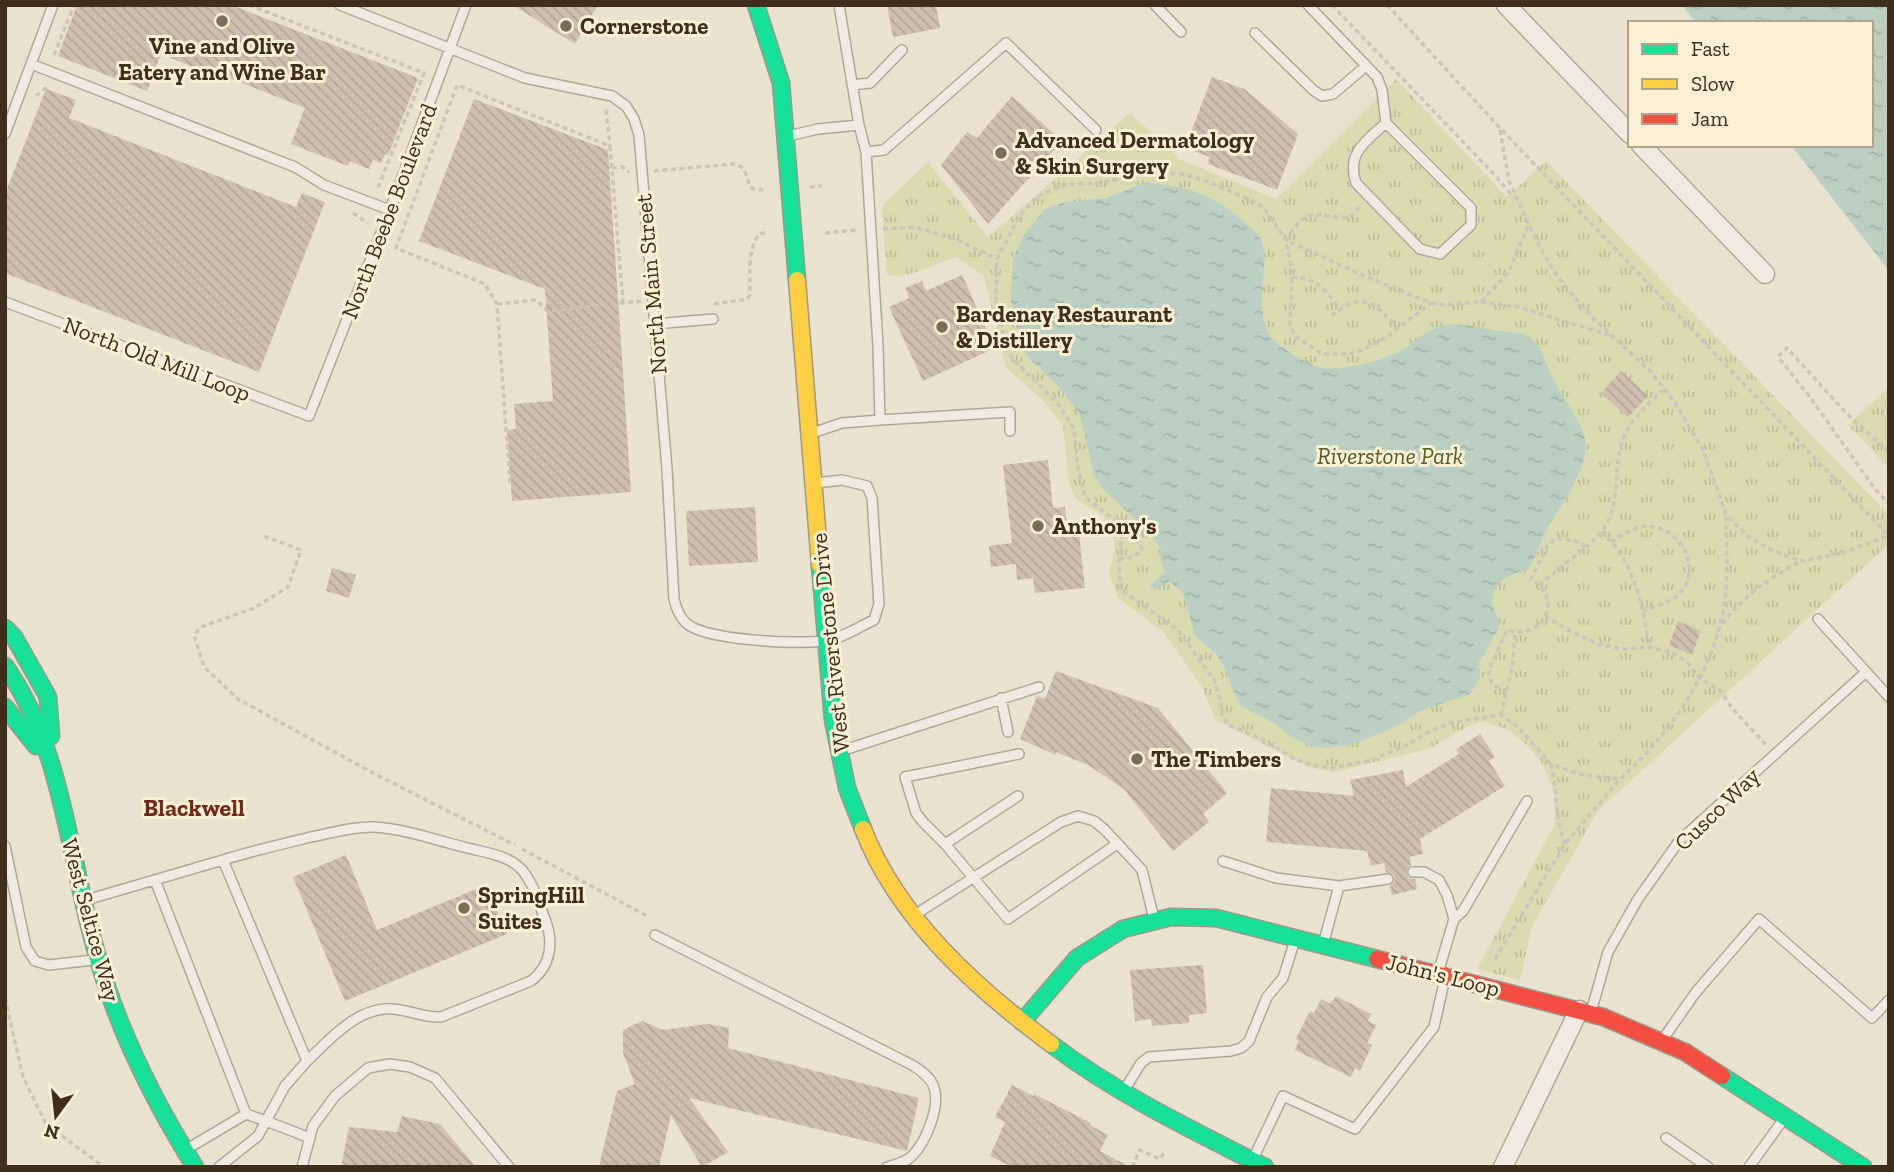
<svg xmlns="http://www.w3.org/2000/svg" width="1894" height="1172" font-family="'Zilla Slab',serif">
  <defs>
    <pattern id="park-tufts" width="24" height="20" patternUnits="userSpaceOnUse" patternTransform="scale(1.75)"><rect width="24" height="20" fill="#d9dab0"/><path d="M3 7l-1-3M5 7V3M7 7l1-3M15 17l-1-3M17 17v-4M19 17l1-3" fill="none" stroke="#bbbb97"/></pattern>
    <pattern id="water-ripples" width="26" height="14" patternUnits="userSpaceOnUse" patternTransform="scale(1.75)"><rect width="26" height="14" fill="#bacfc2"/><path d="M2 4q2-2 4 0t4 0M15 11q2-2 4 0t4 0" fill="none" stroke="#a1b2a6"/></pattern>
    <pattern id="building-back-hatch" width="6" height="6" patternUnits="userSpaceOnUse" patternTransform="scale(1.75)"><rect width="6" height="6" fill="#cebfaf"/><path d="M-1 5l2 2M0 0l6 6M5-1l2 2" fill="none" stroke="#b2a496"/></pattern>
  </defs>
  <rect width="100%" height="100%" fill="#e9e2cf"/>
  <path fill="url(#park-tufts)" d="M 1396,79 L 1507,197 L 1546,161 L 1889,515 L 1889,544 L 1598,811 L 1532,926 L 1520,980 L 1477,969 L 1555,824 L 1554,792 L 1543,765 L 1528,746 L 1508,730 L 1483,721 L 1469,726 L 1429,749 L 1334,772 L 1309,767 L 1216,720 L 1201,685 L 1163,632 L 1117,597 L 1109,573 L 1115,549 L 1112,531 L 1103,516 L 1075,498 L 1069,483 L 1063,426 L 1043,400 L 1006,368 L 984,276 L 956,257 C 940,262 902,282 887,274 L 882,212 L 884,204 L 928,162 L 988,237 L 1130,113 L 1181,160 L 1276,199 Z
    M 1889,387 L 1889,468 L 1848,425 Z"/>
  <path fill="url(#water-ripples)" d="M 1682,5 L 1889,5 L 1889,271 L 1791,145 L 1871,145 L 1871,23 L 1696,23 Z
    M 1144,183 C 1186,185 1214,194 1245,223 C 1249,227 1257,232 1260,238 C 1275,262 1244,324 1282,347 C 1293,355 1311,366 1324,368 C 1341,371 1381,361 1397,353 C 1411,346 1422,333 1437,327 C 1455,320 1480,328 1500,331 C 1511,332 1526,332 1534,341 C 1543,350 1547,367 1553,379 C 1561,394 1586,429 1586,445 C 1585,469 1567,498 1554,517 C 1544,532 1537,553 1529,569 C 1501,576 1480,591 1500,621 L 1497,631 L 1479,662 L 1480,678 L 1470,694 L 1420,711 L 1395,727 L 1351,745 L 1321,748 L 1309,745 L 1293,738 L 1274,723 L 1241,706 L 1232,688 L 1226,670 L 1217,655 L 1195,636 L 1183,594 L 1170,581 L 1155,590 L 1150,586 L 1165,572 L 1161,562 L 1160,547 L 1149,532 L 1104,490 L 1094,475 L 1080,415 L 1058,386 L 1027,356 L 1020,342 L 1011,302 L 1013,260 L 1023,236 L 1045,209 L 1065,202 L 1107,198 Z"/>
  <path fill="url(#building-back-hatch)" d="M 77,5 L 231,5 L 418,78 L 388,155 L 385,154 L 381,163 L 373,160 L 369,169 L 350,161 L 348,166 L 291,144 L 305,108 L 214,72 L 213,75 L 161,54 L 147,91 L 58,56 Z
    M 513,5 L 598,5 L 575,44 Z
    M 887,5 L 936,5 L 940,28 L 893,37 Z
    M 1212,77 L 1244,89 L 1298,134 L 1277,190 L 1208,164 L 1210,157 L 1185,148 Z
    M 46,89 L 76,100 L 69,118 L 296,207 L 302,193 L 325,202 L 259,372 L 5,273 L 5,194 Z
    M 1012,96 L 1062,141 L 988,224 L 941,165 L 967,132 L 977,138 Z
    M 474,99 L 608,150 L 631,492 L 512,501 L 507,430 L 516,429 L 514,404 L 553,401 L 545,289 L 419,241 Z
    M 962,275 L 995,348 L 923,381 L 889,307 L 909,298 L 905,288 L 922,281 L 926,291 Z
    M 1621,371 L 1648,396 L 1628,417 L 1601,393 Z
    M 1048,460 L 1053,508 L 1065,507 L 1067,526 L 1078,525 L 1085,588 L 1035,593 L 1033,578 L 1017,580 L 1016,564 L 991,567 L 989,546 L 1012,543 L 1003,465 Z
    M 755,507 L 758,562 L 689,566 L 686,511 Z
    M 332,568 L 356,575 L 349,598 L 326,591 Z
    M 1678,621 L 1701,631 L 1692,655 L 1669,645 Z
    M 1056,671 L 1158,708 L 1227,793 L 1203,814 L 1209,822 L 1173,851 L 1124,789 L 1088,765 L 1056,752 L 1056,755 L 1020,739 L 1037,696 L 1045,699 Z
    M 1480,734 L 1495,757 L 1489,761 L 1505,786 L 1420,839 L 1423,854 L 1409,857 L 1411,865 L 1406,871 L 1409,878 L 1415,879 L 1417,889 L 1392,895 L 1390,886 L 1395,881 L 1394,875 L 1386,872 L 1384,863 L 1371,866 L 1367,851 L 1266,842 L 1271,788 L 1354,796 L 1350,780 L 1403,770 L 1406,787 L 1459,754 L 1456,749 Z
    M 346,855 L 377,930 L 486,885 L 507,934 L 345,1001 L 293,877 Z
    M 1203,965 L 1207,1013 L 1189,1015 L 1189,1023 L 1152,1026 L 1151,1019 L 1135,1021 L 1130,970 Z
    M 1336,996 L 1371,1014 L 1368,1021 L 1376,1025 L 1367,1043 L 1372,1045 L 1360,1071 L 1355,1068 L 1351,1077 L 1295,1050 L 1299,1041 L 1296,1039 L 1310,1011 L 1314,1013 L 1321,999 L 1330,1004 Z
    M 642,1021 L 663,1030 L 707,1024 L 729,1028 L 728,1048 L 919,1098 L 907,1151 L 689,1098 L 728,1152 L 702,1167 L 671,1115 L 659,1167 L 599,1167 L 617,1091 L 635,1084 L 623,1053 L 623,1030 Z
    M 1012,1085 L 1033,1096 L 1034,1094 L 1091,1123 L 1090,1125 L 1108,1135 L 1100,1151 L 1130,1167 L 1012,1167 L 990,1156 L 1005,1122 L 995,1117 Z
    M 402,1116 L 440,1124 L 476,1167 L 341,1167 L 349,1127 L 397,1132 Z"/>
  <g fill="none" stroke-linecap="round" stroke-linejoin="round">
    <defs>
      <path id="lane" d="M 340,5 L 525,78 L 612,96 L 626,106 L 634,119 L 639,135 L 667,469 L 674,599 C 676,608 679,616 686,623 C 706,641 797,644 824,641 C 841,639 859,627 874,620 L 879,604 L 872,498 L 867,486 L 842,480 L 816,483
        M 839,5 L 859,125
        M 1155,5 L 1181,32
        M 1308,5 L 1377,77 L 1382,90 L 1386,123 L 1471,208 L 1471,225 L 1440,254 L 1420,249 L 1356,183 C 1346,153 1366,141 1386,123
        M 1255,33 L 1313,90 L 1322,96 L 1333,94 L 1366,66
        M 31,64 L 295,167 L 324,185 L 390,210
        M 852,85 L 870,83 L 902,50
        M 5,134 L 53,5
        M 788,136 L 818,129 L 859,125 L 866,152 L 878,346 L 880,420 L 842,423 L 812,433
        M 866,152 L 884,150 L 1006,43 L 1096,130
        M 5,302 L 309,416 L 390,210 L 466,5
        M 655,324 L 713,319
        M 880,420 L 1010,412 L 1010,431
        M 1818,619 L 1889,697
        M 1001,698 L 1008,732
        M 841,751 L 1039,687
        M 1019,754 L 905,777 L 916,813 L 923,822 L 945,844 L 1008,919 L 1117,844
        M 945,844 L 1018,796
        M 5,846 L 26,947 L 35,961 L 49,965 L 93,960
        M 223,860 C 252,851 282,844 311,837 C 332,833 354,826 375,827 C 405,829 435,840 464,847 C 481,852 505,854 519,867 C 533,880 538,902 545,919 C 554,942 551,966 531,981 L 441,1017 C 424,1018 409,1010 393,1009 C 358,1006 329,1040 307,1061
        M 1223,861 L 1276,878 L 1339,886
        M 1413,872 L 1424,872 L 1439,880 L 1447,895 L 1454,919 L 1438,973
        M 155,880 L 246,1114
        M 86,900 L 223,860 L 307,1061 L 285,1086 L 266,1121 L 310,1138
        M 916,914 L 1061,822 L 1078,816 L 1094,821 L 1105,830 L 1142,870 L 1154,919
        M 1454,919 L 1463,911 L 1527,801
        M 655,935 L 914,1066 C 921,1071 930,1077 933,1085 C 942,1104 926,1142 912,1156 C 906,1162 895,1165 887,1167
        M 1324,941 L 1339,886 L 1388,879
        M 1591,1012 L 1608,952 L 1638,899 L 1679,841 L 1866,672
        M 1663,1039 L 1696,992 L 1759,919 L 1872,1018 L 1889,1000
        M 1125,1089 L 1141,1063 L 1149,1057 L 1231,1051 L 1241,1048 L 1249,1041 L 1267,997 L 1283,978 L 1295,940
        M 1666,1138 L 1708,1167
        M 187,1149 L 246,1114 L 266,1121 L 258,1136 L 219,1167
        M 1253,1159 L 1283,1096 L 1355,1129 L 1434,1027 L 1445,978
        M 302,1167 L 313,1126 L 335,1096 L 368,1068 L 390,1064 L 410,1067 L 435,1078 L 509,1167
        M 1749,1167 L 1783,1120"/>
      <path id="street" d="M 1506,5 L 1630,134
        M 1641,145 L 1765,274
        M 1503,1167 L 1579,1010"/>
      <path id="fast" d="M 756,5 L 781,83 L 797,280
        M 820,565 L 833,720 L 847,788 L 863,829
        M 5,628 L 14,637 L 48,697 L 51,736
        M 5,666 C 62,747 68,851 94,944 C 115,1024 151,1097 195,1167
        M 5,707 L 36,746
        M 1022,1022 L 1077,958 L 1123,929 L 1171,917 L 1216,918 L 1377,959
        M 1051,1044 C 1117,1094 1192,1130 1265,1167
        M 1722,1076 L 1863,1167"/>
      <path id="slow" d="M 797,280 L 820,565
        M 863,829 C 898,919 976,988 1051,1044"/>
      <path id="jam" d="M 1377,959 L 1603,1017 L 1685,1052 L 1722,1076"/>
    </defs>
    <use href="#lane" stroke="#afa697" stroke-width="12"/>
    <use href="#street" stroke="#afa697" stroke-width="21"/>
    <use href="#fast" stroke="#9e9688" stroke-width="19"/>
    <use href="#slow" stroke="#9e9688" stroke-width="19"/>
    <use href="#jam" stroke="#9e9688" stroke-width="19"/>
    <path stroke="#c9c3b8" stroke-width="3.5" stroke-dasharray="5 3.5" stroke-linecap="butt" d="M 249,5 L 424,73 L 377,190
      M 441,5 L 445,5
      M 1332,5 L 1493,173 L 1513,197
      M 1387,5 L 1500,128 L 1889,536
      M 54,55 L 74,5
      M 36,96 L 44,89 L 50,87
      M 606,110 L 610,146
      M 1500,130 L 1509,181 L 1538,244 L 1555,273 L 1573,296 L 1598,323 L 1649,370 L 1674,401 L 1703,450 L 1726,514 L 1735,524 L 1749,537 L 1769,549 L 1801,561 L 1842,553 L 1888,536
      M 612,168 L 623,167 L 629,172
      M 654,171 L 734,164 C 749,167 744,179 753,189 L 767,190
      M 810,187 L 822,186
      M 1359,207 L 1349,218 C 1311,216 1309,205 1286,240 L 1292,272 L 1290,324 L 1295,336 L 1322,354 L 1348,354 L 1362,350 L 1385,338 L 1431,303
      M 353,213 L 368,223
      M 1528,226 L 1508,273 L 1481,302 L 1444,305 L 1431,303 L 1362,275 L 1286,240 L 1263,207 L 1253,201 L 1204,180 L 1182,174 L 1160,172 L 1141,173 L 1101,183 L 1067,184 L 1038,196 L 1020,215 L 997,259 L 996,301 L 1005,346 L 1013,359 L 1059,405 L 1074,429 L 1078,468 L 1085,497 L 1115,520 L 1122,534 L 1119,559 L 1120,589 L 1178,630 L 1214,680 L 1221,703 L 1222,717 L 1229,725 L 1266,741 L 1294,759 L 1308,764 L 1330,768 L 1368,761 L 1405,746 L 1430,731 L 1450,723 L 1501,715 L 1518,727 L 1551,764 L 1583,775 L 1620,779 C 1670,734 1713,673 1724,606 C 1729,576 1726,544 1726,514
      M 883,229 L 915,227 L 955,239 L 997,259
      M 825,233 L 858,230
      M 1292,277 C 1317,278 1326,289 1339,309
      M 1481,302 L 1519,307 L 1609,335
      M 497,304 L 536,300 L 548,311 L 641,301
      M 714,304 L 747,299 L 750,295 C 750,275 747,251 759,234 L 767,232
      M 1332,316 C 1359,290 1378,303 1397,329
      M 1889,452 L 1847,414 L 1787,348 L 1778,357 L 1810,397 L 1875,489 L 1889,504
      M 510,483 L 497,304 L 485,284 L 396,248 L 457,85 L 610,146 L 623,303
      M 1601,532 C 1634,559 1644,608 1649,647
      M 264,536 L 301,550 L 288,587 L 254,608 L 201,627 L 194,635 L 204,667 L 238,699 L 373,773 L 515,845
      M 1611,542 C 1620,536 1629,530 1640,527 C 1676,520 1707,567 1678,595 C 1668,603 1655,607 1643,611
      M 1119,559 L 1134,557 L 1142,550 C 1141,539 1132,537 1122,534
      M 1539,585 C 1556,570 1588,548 1601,532 C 1620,509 1614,477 1620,449 C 1625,424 1646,406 1664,389
      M 1545,616 L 1566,629 L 1598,644 L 1623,649 L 1649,647 L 1673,653 L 1688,663 L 1699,678 L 1721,691 L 1731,707 L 1767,746
      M 1722,624 C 1746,594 1768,579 1801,561
      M 1507,691 C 1495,688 1488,682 1489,670 L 1507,630 C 1544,641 1564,599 1531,579 L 1547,546 L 1556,538 L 1576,541 L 1585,546
      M 1501,715 L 1513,664 L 1515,632
      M 1551,764 C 1557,790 1555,819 1565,844
      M 522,849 L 649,917
      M 1495,959 L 1565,844 L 1620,779
      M 5,998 L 23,1077 L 46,1124 L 104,1167
      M 1111,1165 L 1114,1167
      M 1132,1167 L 1140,1150 L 1160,1159 L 1165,1151"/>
    <use href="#lane" stroke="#f0ebe2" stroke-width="9"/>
    <use href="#street" stroke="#f0ebe2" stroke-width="18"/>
    <use href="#fast" stroke="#16e098" stroke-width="16"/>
    <use href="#slow" stroke="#ffcf43" stroke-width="16"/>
    <use href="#jam" stroke="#f24e42" stroke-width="16"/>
  </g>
  <g fill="#7b6d5b" stroke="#faf0d5" stroke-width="2.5">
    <circle cx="222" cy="21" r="7"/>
    <circle cx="566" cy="26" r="7"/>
    <circle cx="1001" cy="153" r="7"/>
    <circle cx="942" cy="327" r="7"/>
    <circle cx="1038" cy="526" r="7"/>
    <circle cx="1137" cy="759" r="7"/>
    <circle cx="464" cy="908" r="7"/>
  </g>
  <g text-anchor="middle" stroke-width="6" stroke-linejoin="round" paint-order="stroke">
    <g font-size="23" font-weight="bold" fill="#402e1d" stroke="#faf0d5" text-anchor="start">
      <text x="580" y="34">Cornerstone</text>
      <text x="222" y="54" text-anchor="middle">Vine and Olive<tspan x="222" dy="26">Eatery and Wine Bar</tspan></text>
      <text x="1015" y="148">Advanced Dermatology<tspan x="1015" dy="26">&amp; Skin Surgery</tspan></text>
      <text x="956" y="322">Bardenay Restaurant<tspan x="956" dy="26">&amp; Distillery</tspan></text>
      <text x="1052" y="534">Anthony's</text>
      <text x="1151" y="767">The Timbers</text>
      <text x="478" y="903">SpringHill<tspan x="478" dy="26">Suites</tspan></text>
    </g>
    <g font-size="23" fill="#402e1d" stroke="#faf0d5">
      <text transform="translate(389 211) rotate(-69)" y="8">North Beebe Boulevard</text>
      <text transform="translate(651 284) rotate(-95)" y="8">North Main Street</text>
      <text transform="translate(157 359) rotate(21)" y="8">North Old Mill Loop</text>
      <text transform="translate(830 643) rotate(-96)" y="8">West Riverstone Drive</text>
      <text transform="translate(1717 809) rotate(-44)" y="8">Cusco Way</text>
      <text transform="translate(91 920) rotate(75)" y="8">West Seltice Way</text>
      <text transform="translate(1443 975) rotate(14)" y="8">John's Loop</text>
    </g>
    <g font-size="23" font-style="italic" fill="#4f5f21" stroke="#faf0d5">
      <text x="1390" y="464">Riverstone Park</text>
    </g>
    <g font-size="24" font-weight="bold" fill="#722a17" stroke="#faf0d5">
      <text x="194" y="816">Blackwell</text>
    </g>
  </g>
  <rect width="1894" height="1172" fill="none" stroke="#402e1d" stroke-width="14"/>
  <rect x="1628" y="21" width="245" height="126" fill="#faf0d5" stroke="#b0a28b" stroke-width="2"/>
  <rect x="1642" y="44" width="35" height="10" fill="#16e098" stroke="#b0a28b" stroke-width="2"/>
  <text x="1691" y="56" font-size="21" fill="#402e1d">Fast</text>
  <rect x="1642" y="79" width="35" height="10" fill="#ffcf43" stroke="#b0a28b" stroke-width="2"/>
  <text x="1691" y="91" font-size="21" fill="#402e1d">Slow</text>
  <rect x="1642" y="114" width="35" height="10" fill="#f24e42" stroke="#b0a28b" stroke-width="2"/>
  <text x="1691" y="126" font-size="21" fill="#402e1d">Jam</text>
  <g transform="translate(56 1116) rotate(195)" stroke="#faf0d5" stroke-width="5" paint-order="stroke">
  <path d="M0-5L12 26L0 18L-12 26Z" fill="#402e1d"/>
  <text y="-10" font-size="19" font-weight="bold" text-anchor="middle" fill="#402e1d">N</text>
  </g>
</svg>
